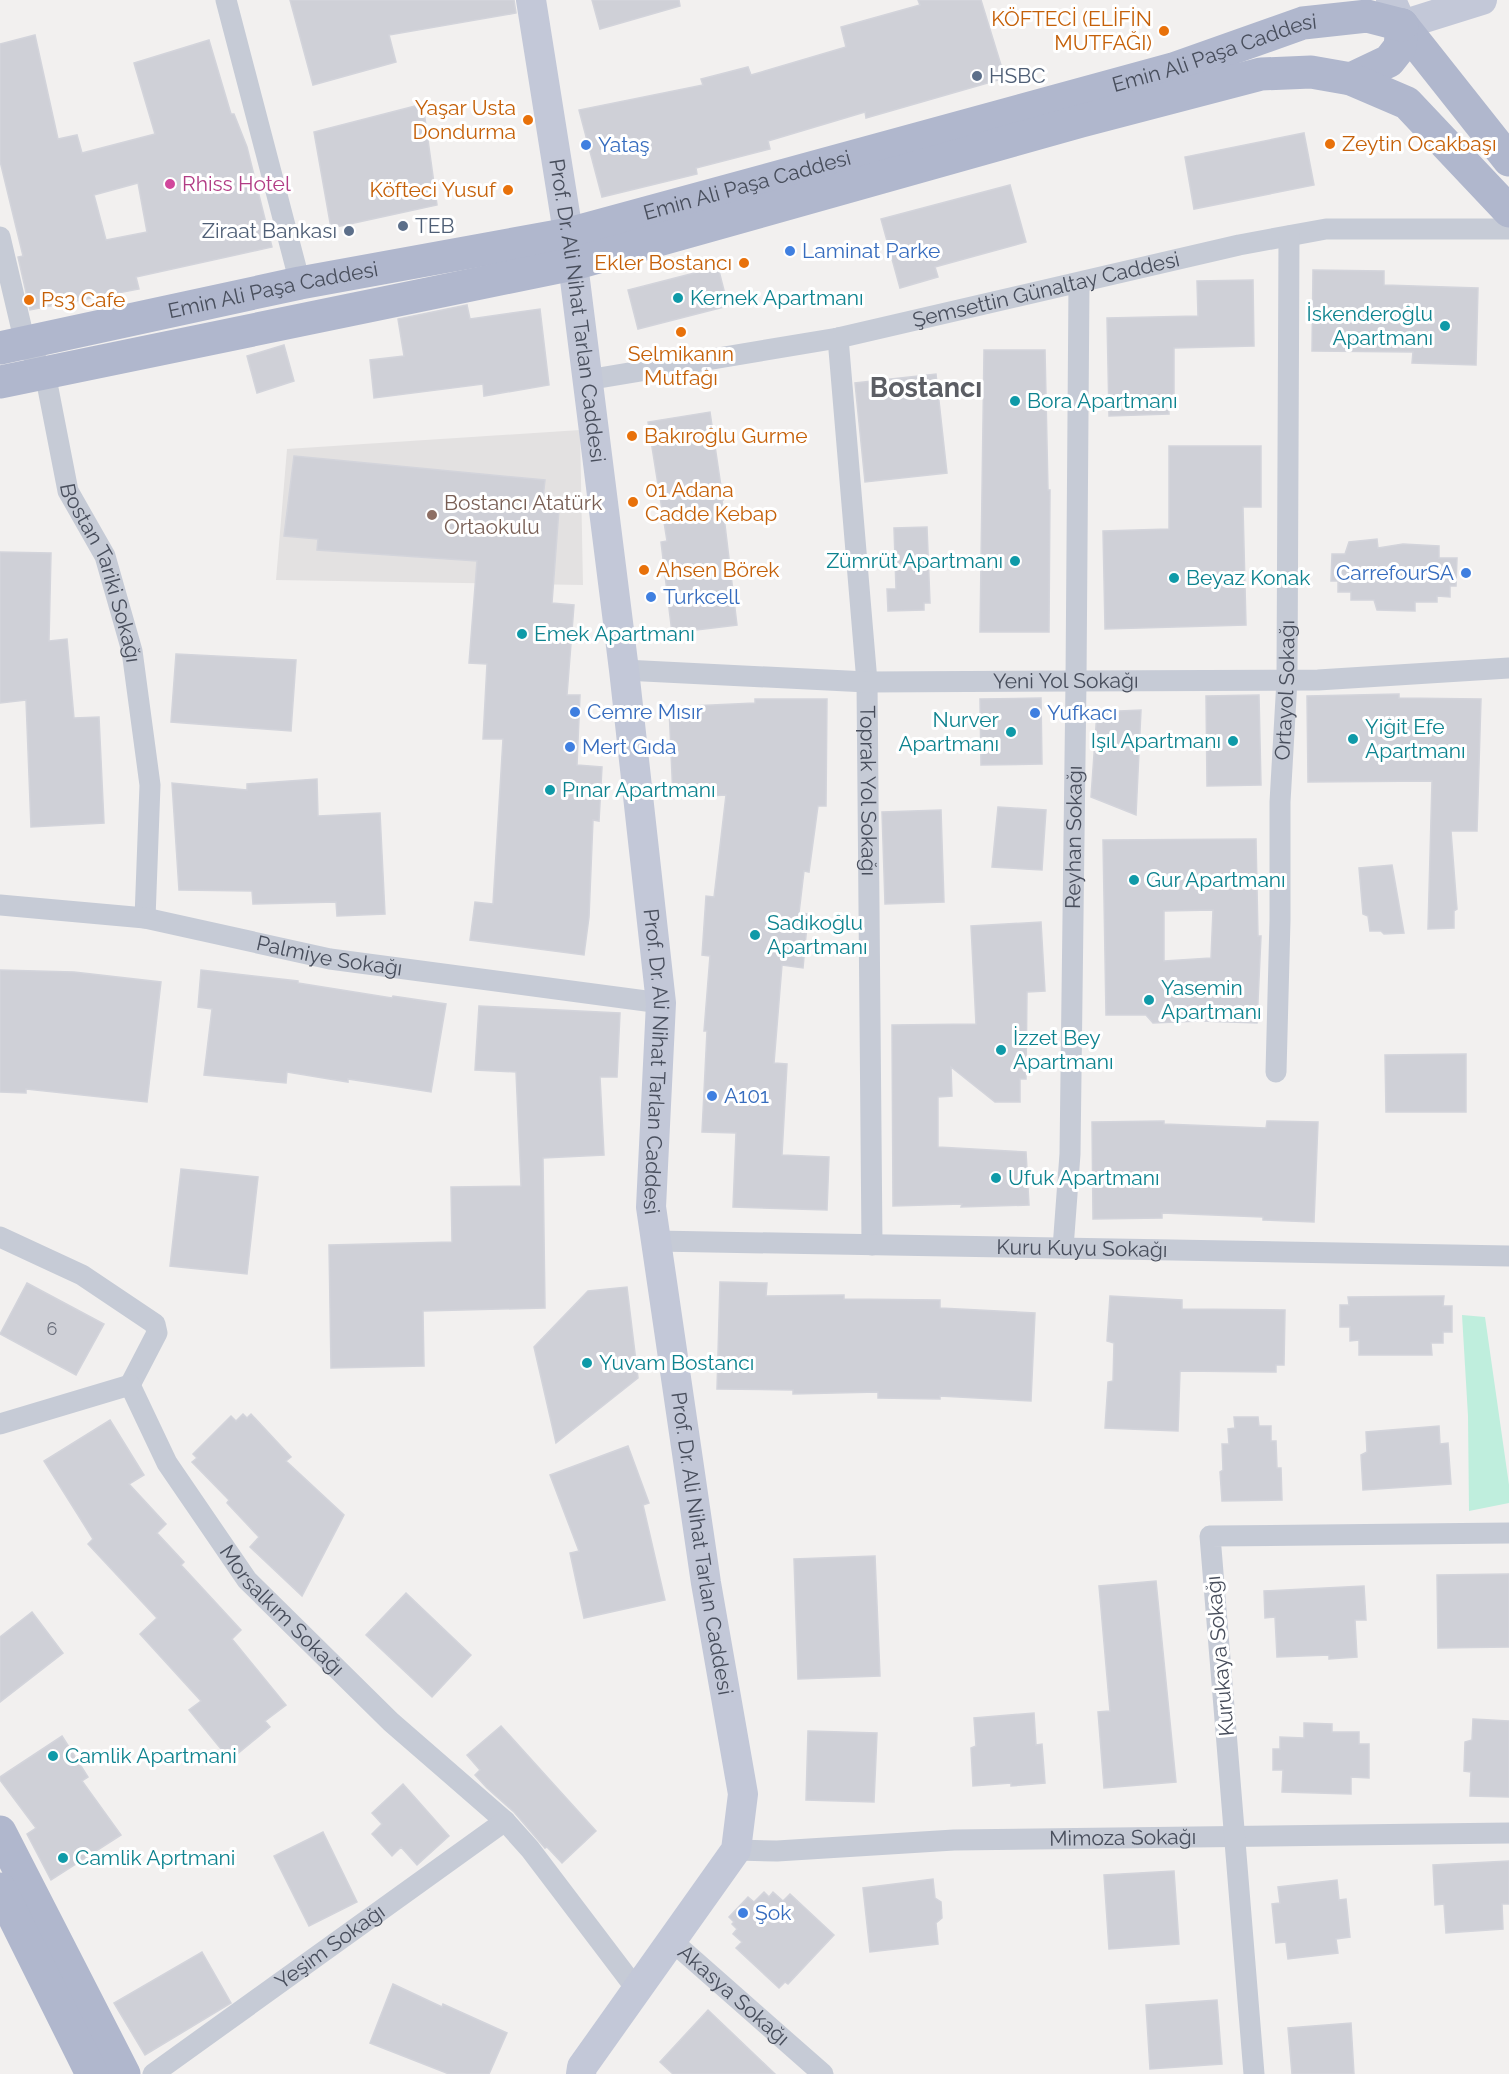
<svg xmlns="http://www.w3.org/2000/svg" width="1509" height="2074" font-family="Raleway,sans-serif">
  <rect width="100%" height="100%" fill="#f2f0ef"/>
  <path fill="#e3e1e1" d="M 580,430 L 583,585 L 276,580 L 287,449 Z"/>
  <path fill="#bfeedd" d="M 1462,1315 L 1485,1317 L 1509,1485 L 1509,1503 L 1469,1511 L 1468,1416 Z"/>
  <path fill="#cfd0d7" stroke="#d3d4db" stroke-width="1.5" fill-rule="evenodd" d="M 290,0 L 514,0 L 516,13 L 389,35 L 396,62 L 313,85 Z
    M 592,0 L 679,0 L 680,6 L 600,29 Z
    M 918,0 L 981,0 L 1005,78 L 866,118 L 865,112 L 768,141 L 770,149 L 696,168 L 697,174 L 602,197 L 579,110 L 703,85 L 701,79 L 748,67 L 751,75 L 846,47 L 841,27 L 920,5 Z
    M 35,35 L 58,139 L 77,135 L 82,153 L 155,134 L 134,63 L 209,40 L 231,114 L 234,114 L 247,147 L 272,247 L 136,277 L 139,289 L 30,310 L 18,257 L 23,256 L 0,161 L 0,44 ZM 138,183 L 147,232 L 106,240 L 94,195 Z
    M 423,104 L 437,205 L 331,228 L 314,132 Z
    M 1304,133 L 1314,185 L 1194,209 L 1185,157 Z
    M 1010,185 L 1026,242 L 935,267 L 938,277 L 900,288 L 881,219 Z
    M 718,267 L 728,306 L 638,329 L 628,290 Z
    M 1313,270 L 1384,271 L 1384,285 L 1478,288 L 1476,365 L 1412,363 L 1413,352 L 1312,351 Z
    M 1253,280 L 1254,346 L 1174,348 L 1174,399 L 1168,399 L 1169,414 L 1109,416 L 1107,318 L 1198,316 L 1197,281 Z
    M 467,305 L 470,319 L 540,309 L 549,385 L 484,396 L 483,384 L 374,398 L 370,360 L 404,356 L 398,319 Z
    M 284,345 L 294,381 L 257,393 L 247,356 Z
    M 984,350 L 1045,350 L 1048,490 L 1050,490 L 1049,632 L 980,632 Z
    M 936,374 L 947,473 L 865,482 L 855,383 Z
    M 710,412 L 723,500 L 722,500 L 737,625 L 672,633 L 661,542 L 667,541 L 648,422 Z
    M 1169,446 L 1261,446 L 1261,507 L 1243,507 L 1246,625 L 1105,629 L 1103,531 L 1169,529 Z
    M 294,456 L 545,480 L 542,507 L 559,509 L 552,603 L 574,605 L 567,695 L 580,695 L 577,765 L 602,767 L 599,821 L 593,820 L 589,917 L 584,955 L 470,940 L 475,902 L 493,904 L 503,739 L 483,739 L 487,664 L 469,663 L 477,561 L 317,550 L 318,539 L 284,536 Z
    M 927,527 L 930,603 L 924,603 L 924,610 L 888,611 L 887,589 L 896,589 L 894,528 Z
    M 1377,539 L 1378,548 L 1403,544 L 1439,546 L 1439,558 L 1457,558 L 1456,586 L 1450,586 L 1450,597 L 1437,596 L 1437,602 L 1415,602 L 1415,611 L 1377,610 L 1374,600 L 1351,600 L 1351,592 L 1338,592 L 1338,581 L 1331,581 L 1332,554 L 1345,554 L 1349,542 Z
    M 0,552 L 51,553 L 49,641 L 67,639 L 74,718 L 99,717 L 104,823 L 31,827 L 26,700 L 0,703 Z
    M 176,654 L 296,660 L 291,731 L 171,722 Z
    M 1399,694 L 1399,698 L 1481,699 L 1477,831 L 1451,831 L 1457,909 L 1454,911 L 1454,928 L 1428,929 L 1432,781 L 1308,782 L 1307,696 Z
    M 1259,695 L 1261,785 L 1207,786 L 1206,696 Z
    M 1041,698 L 1042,764 L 981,765 L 980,699 Z
    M 755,699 L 827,699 L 826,806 L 818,806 L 809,872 L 804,871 L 799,913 L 808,914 L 803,968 L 782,965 L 774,1063 L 787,1064 L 782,1155 L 829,1157 L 827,1210 L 733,1207 L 736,1133 L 702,1132 L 707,1031 L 704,1031 L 710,956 L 702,955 L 706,896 L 714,897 L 726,795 L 673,798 L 669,707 L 755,703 Z
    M 1141,710 L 1136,815 L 1091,797 L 1097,712 Z
    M 317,779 L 318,816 L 380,813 L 385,914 L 337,916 L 336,902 L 253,904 L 252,891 L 179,890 L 172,783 L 247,790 L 247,784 Z
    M 998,807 L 1046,810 L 1042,870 L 992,867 Z
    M 941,810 L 944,902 L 885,904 L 882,812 Z
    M 1256,839 L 1258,936 L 1261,936 L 1257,1023 L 1200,1021 L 1153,1023 L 1146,1015 L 1106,1015 L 1103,840 ZM 1213,910 L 1211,958 L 1164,961 L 1164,911 Z
    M 1392,865 L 1404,933 L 1384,934 L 1381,931 L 1370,931 L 1368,916 L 1363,914 L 1359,868 Z
    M 1041,922 L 1045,991 L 1027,992 L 1026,1079 L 1020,1079 L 1020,1102 L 995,1102 L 951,1067 L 952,1096 L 938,1097 L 938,1147 L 1026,1152 L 1029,1205 L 961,1207 L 962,1204 L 893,1206 L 892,1025 L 976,1024 L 971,926 Z
    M 0,970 L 74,972 L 161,982 L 147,1102 L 26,1089 L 26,1093 L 0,1092 Z
    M 201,970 L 298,981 L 298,983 L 392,998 L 393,996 L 446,1004 L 431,1092 L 348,1079 L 348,1082 L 287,1072 L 286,1083 L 204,1075 L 212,1009 L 198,1007 Z
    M 479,1006 L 620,1013 L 617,1077 L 600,1077 L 604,1155 L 543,1158 L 545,1308 L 423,1311 L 424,1366 L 331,1368 L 329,1245 L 452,1242 L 451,1187 L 521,1186 L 516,1072 L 475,1070 Z
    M 1466,1054 L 1466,1112 L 1386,1112 L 1385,1055 Z
    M 1164,1121 L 1164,1124 L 1266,1128 L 1267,1121 L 1318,1122 L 1314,1222 L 1263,1220 L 1263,1217 L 1162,1213 L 1162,1218 L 1093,1219 L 1092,1122 Z
    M 181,1169 L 258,1177 L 247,1274 L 170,1266 Z
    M 720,1282 L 767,1283 L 766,1296 L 844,1295 L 844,1299 L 940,1300 L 940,1308 L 1035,1313 L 1031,1401 L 940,1396 L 940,1399 L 878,1398 L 878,1392 L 793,1394 L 793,1390 L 717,1389 Z
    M 27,1283 L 104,1324 L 76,1375 L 0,1334 Z
    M 627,1287 L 638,1378 L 556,1443 L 534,1347 L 588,1291 Z
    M 1110,1296 L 1182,1300 L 1182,1309 L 1285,1310 L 1284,1365 L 1276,1365 L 1276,1372 L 1180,1371 L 1178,1431 L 1105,1428 L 1108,1382 L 1113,1381 L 1114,1343 L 1107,1341 Z
    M 1444,1296 L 1443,1306 L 1452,1306 L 1452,1332 L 1443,1332 L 1443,1343 L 1431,1343 L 1432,1355 L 1359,1355 L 1359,1340 L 1350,1341 L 1350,1327 L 1340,1327 L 1340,1305 L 1349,1305 L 1348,1297 Z
    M 243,1414 L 247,1418 L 251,1414 L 291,1457 L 286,1461 L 344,1515 L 302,1596 L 250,1547 L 259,1537 L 227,1503 L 229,1500 L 192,1462 L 197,1458 L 193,1454 L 231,1416 L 236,1421 Z
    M 1234,1417 L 1258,1417 L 1259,1426 L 1271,1426 L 1271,1441 L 1276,1441 L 1277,1468 L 1281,1468 L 1282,1500 L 1222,1501 L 1220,1472 L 1223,1470 L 1222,1444 L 1229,1444 L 1228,1429 L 1235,1428 Z
    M 110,1420 L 144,1475 L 129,1484 L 166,1524 L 157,1533 L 184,1562 L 181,1565 L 241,1630 L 232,1639 L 286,1705 L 265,1721 L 270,1727 L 230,1760 L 189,1710 L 201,1701 L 140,1634 L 157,1618 L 88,1544 L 93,1539 L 44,1461 Z
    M 1439,1426 L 1440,1444 L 1448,1443 L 1451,1484 L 1363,1490 L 1361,1455 L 1367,1452 L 1366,1432 Z
    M 628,1446 L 649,1503 L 643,1505 L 665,1600 L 584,1618 L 570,1553 L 579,1551 L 550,1475 Z
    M 875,1556 L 880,1676 L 798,1679 L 794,1559 Z
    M 1509,1574 L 1509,1647 L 1438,1648 L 1437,1575 Z
    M 1156,1581 L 1176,1782 L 1104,1788 L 1098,1712 L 1110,1711 L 1099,1586 Z
    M 1364,1586 L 1366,1620 L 1355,1620 L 1357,1657 L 1329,1659 L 1329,1655 L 1277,1657 L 1275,1617 L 1265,1618 L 1264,1591 Z
    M 406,1593 L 471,1655 L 432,1697 L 366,1635 Z
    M 32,1612 L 63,1653 L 0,1702 L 0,1637 Z
    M 1034,1713 L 1036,1745 L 1042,1744 L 1045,1783 L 1011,1786 L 1011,1783 L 973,1786 L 971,1748 L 976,1746 L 974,1718 Z
    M 1473,1719 L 1509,1721 L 1509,1797 L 1470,1796 L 1471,1772 L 1464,1771 L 1465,1742 L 1472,1740 Z
    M 1304,1723 L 1332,1724 L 1332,1732 L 1359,1732 L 1359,1744 L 1369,1744 L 1369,1778 L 1351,1777 L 1351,1794 L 1282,1792 L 1283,1770 L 1273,1770 L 1273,1749 L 1280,1749 L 1280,1737 L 1304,1738 Z
    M 501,1726 L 596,1831 L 562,1863 L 547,1847 L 545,1848 L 514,1812 L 487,1788 L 475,1775 L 480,1770 L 467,1755 Z
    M 808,1731 L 877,1733 L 874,1802 L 806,1800 Z
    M 62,1736 L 88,1777 L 82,1781 L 121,1835 L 51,1880 L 27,1834 L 36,1828 L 0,1780 L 0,1777 Z
    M 403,1784 L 449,1836 L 417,1865 L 401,1847 L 392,1856 L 372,1834 L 382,1824 L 372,1813 Z
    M 323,1832 L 357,1902 L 309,1926 L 274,1856 Z
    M 1509,1861 L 1509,1904 L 1502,1904 L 1503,1929 L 1446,1933 L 1444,1904 L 1435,1905 L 1433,1865 Z
    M 1174,1871 L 1179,1944 L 1109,1949 L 1104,1875 Z
    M 933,1879 L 935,1898 L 941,1902 L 942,1918 L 936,1923 L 938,1944 L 870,1952 L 863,1888 Z
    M 1337,1880 L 1339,1900 L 1346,1899 L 1350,1937 L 1336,1939 L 1338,1953 L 1288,1959 L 1286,1942 L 1276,1943 L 1272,1904 L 1280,1903 L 1278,1887 Z
    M 764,1892 L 769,1897 L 773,1892 L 783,1901 L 790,1894 L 834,1935 L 788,1984 L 785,1982 L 779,1988 L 736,1948 L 742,1942 L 733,1934 L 737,1929 L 732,1924 L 734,1922 L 729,1917 L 748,1897 L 754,1902 Z
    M 202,1952 L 231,2003 L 145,2055 L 114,2003 Z
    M 393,1984 L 442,2007 L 443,2004 L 507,2033 L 489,2074 L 449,2074 L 370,2043 Z
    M 1217,2000 L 1222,2064 L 1150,2069 L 1146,2005 Z
    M 708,2010 L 775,2074 L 673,2074 L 660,2062 Z
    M 1351,2023 L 1354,2074 L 1292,2074 L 1288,2028 Z"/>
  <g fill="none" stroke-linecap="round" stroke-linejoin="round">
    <g stroke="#c6cbd6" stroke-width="21">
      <path d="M 226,0 L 300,283"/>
      <path id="s1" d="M 0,237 L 25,343 L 45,373 L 68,491 L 105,556 L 132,651 L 150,785 L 145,918"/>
      <path id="s2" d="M 838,338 L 867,682 L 872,1245"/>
      <path id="s3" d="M 587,380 L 838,338 L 1239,245 L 1326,229 L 1509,229"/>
      <path id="s4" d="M 624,670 L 867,682 L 1076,681 L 1318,680 L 1509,668"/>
      <path id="s5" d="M 0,905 L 145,918 L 330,959 L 661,1003"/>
      <path id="s6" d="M 1276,1072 L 1280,920 L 1280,802 L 1287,680 L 1289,236"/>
      <path d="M 0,1237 L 82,1275 L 155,1324 L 157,1333 L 130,1385"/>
      <path id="s7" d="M 656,1241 L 1509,1256"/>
      <path id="s8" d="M 1063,1248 L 1070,1154 L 1076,681 L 1079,283"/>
      <path id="s9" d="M 130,1385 L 167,1463 L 247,1580 L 391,1722 L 505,1821 L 530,1849 L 637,1990"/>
      <path d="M 0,1424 L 130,1385"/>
      <path id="s10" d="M 736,1850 L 777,1851 L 954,1840 L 1509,1833"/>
      <path id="s11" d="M 672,1941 L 823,2074"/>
      <path id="s12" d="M 153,2074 L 505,1821"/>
      <path d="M 1254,2074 L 1210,1536 L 1509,1533"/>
    </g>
    <g stroke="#c3c8d8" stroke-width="30">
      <path id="s13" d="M 531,0 L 573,264 L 624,670 L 661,1003 L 651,1207 L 706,1583 L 743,1794 L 736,1850 L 582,2067 L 581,2074"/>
      <path d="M 1391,0 L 1402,25 L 1482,0"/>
    </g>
    <g stroke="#b0b7cd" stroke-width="33">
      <path d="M 1402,25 L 1509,160"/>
      <path d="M 1351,79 L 1389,61 L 1400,47 L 1402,25"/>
      <path id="s14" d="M 0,348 L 300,283 L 569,234 L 1173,69 L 1303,23 L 1367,16 L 1402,25"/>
      <path d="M 0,382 L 573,264 L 1081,121 L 1261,74 L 1311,72 L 1351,79 L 1407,103 L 1509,211"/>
      <path d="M 0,1832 L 124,2074"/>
      <path d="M 0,1889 L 92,2074"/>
    </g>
  </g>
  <g fill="#e8710a" stroke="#fff" stroke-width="2">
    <circle cx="1164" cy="31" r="6"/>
    <circle cx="528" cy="120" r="6"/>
    <circle cx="1330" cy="144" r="6"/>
    <circle cx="508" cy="190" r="6"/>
    <circle cx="744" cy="263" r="6"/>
    <circle cx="29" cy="300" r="6"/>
    <circle cx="681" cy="332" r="6"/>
    <circle cx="632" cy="436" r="6"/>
    <circle cx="633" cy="502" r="6"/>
    <circle cx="644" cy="570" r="6"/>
  </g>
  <g fill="#5c6f8a" stroke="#fff" stroke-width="2">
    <circle cx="977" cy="76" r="6"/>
    <circle cx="403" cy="226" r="6"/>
    <circle cx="349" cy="231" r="6"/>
  </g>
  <g fill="#3f7fe0" stroke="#fff" stroke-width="2">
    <circle cx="586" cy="145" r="6"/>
    <circle cx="790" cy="251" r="6"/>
    <circle cx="1466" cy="573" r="6"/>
    <circle cx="651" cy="597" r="6"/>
    <circle cx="575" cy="712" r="6"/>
    <circle cx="1035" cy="713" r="6"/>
    <circle cx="570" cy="747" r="6"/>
    <circle cx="712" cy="1096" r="6"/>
    <circle cx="743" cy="1913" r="6"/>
  </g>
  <circle fill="#d1479c" stroke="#fff" stroke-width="2" cx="170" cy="184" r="6"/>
  <g fill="#0f9aa8" stroke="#fff" stroke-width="2">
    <circle cx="678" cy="298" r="6"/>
    <circle cx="1445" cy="326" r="6"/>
    <circle cx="1015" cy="401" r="6"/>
    <circle cx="1015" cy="561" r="6"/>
    <circle cx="1174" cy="578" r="6"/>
    <circle cx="522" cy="634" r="6"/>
    <circle cx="1011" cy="732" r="6"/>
    <circle cx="1353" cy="739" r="6"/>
    <circle cx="1233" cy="741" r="6"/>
    <circle cx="550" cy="790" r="6"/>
    <circle cx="1134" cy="880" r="6"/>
    <circle cx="755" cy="935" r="6"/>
    <circle cx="1149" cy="1000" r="6"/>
    <circle cx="1001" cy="1050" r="6"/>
    <circle cx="996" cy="1178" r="6"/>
    <circle cx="587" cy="1363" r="6"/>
    <circle cx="53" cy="1756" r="6"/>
    <circle cx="63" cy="1858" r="6"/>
  </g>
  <circle fill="#8d6e63" stroke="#fff" stroke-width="2" cx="432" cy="515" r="6"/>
  <g text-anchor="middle" stroke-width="6" stroke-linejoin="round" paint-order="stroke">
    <g font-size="18" fill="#6a6e7b">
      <text x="52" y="1335">6</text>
    </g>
    <g font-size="21" fill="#c56008" stroke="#fff" text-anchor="start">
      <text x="1152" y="26" text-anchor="end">KÖFTECİ (ELİFİN<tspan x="1152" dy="24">MUTFAĞI)</tspan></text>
      <text x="516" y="115" text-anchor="end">Yaşar Usta<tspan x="516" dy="24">Dondurma</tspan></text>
      <text x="1342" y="151">Zeytin Ocakbaşı</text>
      <text x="496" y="197" text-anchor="end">Köfteci Yusuf</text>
      <text x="732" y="270" text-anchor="end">Ekler Bostancı</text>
      <text x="41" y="307">Ps3 Cafe</text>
      <text x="681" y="361" text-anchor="middle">Selmikanın<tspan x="681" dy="24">Mutfağı</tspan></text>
      <text x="644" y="443">Bakıroğlu Gurme</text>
      <text x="645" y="497">01 Adana<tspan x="645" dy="24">Cadde Kebap</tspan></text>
      <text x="656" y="577">Ahsen Börek</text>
    </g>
    <g font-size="21" fill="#484e5c" stroke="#fff">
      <text dy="7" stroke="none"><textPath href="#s14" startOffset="1251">Emin Ali Paşa Caddesi</textPath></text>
      <text dy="7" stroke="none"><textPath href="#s14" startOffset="765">Emin Ali Paşa Caddesi</textPath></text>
      <text dy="7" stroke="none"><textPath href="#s3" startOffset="468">Şemsettin Günaltay Caddesi</textPath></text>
      <text dy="7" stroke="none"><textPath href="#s14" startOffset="279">Emin Ali Paşa Caddesi</textPath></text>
      <text dy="7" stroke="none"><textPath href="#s13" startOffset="314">Prof. Dr. Ali Nihat Tarlan Caddesi</textPath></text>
      <text dy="7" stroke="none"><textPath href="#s1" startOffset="354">Bostan Tariki Sokağı</textPath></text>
      <text dy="7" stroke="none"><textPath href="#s4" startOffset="442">Yeni Yol Sokağı</textPath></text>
      <text dy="7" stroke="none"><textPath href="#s6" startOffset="382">Ortayol Sokağı</textPath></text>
      <text dy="7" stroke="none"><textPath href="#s2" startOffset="454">Toprak Yol Sokağı</textPath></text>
      <text dy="7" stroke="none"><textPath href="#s8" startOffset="411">Reyhan Sokağı</textPath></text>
      <text dy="7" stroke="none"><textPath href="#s5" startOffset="334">Palmiye Sokağı</textPath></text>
      <text dy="7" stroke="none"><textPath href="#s13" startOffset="1070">Prof. Dr. Ali Nihat Tarlan Caddesi</textPath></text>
      <text dy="7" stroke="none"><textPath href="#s7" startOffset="426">Kuru Kuyu Sokağı</textPath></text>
      <text dy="7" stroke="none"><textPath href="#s13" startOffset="1556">Prof. Dr. Ali Nihat Tarlan Caddesi</textPath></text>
      <text dy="7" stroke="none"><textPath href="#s9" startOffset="274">Morsalkım Sokağı</textPath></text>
      <text transform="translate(1220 1656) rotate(-95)" y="7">Kurukaya Sokağı</text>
      <text dy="7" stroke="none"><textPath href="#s10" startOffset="387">Mimoza Sokağı</textPath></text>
      <text dy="7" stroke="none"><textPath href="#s12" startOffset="218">Yeşim Sokağı</textPath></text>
      <text dy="7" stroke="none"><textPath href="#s11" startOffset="82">Akasya Sokağı</textPath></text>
    </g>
    <g font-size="21" fill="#4e5e75" stroke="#fff" text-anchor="start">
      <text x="989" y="83">HSBC</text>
      <text x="415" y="233">TEB</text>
      <text x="337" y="238" text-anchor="end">Ziraat Bankası</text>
    </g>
    <g font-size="21" fill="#366cbe" stroke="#fff" text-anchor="start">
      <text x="598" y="152">Yataş</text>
      <text x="802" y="258">Laminat Parke</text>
      <text x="1454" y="580" text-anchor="end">CarrefourSA</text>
      <text x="663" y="604">Turkcell</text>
      <text x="587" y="719">Cemre Mısır</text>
      <text x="1047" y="720">Yufkacı</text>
      <text x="582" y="754">Mert Gıda</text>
      <text x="724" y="1103">A101</text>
      <text x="755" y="1920">Şok</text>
    </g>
    <g font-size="21" fill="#b23c85" stroke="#fff" text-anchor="start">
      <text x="182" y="191">Rhiss Hotel</text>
    </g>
    <g font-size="21" fill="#0d838f" stroke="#fff" text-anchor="start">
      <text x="690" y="305">Kernek Apartmanı</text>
      <text x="1433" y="321" text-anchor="end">İskenderoğlu<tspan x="1433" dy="24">Apartmanı</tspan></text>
      <text x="1027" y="408">Bora Apartmanı</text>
      <text x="1003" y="568" text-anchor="end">Zümrüt Apartmanı</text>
      <text x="1186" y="585">Beyaz Konak</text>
      <text x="534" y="641">Emek Apartmanı</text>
      <text x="999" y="727" text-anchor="end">Nurver<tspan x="999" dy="24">Apartmanı</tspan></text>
      <text x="1365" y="734">Yiğit Efe<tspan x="1365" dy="24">Apartmanı</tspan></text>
      <text x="1221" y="748" text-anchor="end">Işıl Apartmanı</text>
      <text x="562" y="797">Pınar Apartmanı</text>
      <text x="1146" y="887">Gur Apartmanı</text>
      <text x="767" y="930">Sadıkoğlu<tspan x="767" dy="24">Apartmanı</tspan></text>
      <text x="1161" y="995">Yasemin<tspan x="1161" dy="24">Apartmanı</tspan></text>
      <text x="1013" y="1045">İzzet Bey<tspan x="1013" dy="24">Apartmanı</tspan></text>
      <text x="1008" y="1185">Ufuk Apartmanı</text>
      <text x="599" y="1370">Yuvam Bostancı</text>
      <text x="65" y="1763">Camlik Apartmani</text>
      <text x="75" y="1865">Camlik Aprtmani</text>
    </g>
    <g font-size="21" fill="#785e54" stroke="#fff" text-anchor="start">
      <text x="444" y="510">Bostancı Atatürk<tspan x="444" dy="24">Ortaokulu</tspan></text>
    </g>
    <g font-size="27" font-weight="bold" fill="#5c5e64" stroke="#fff">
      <text x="926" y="397">Bostancı</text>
    </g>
  </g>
</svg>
